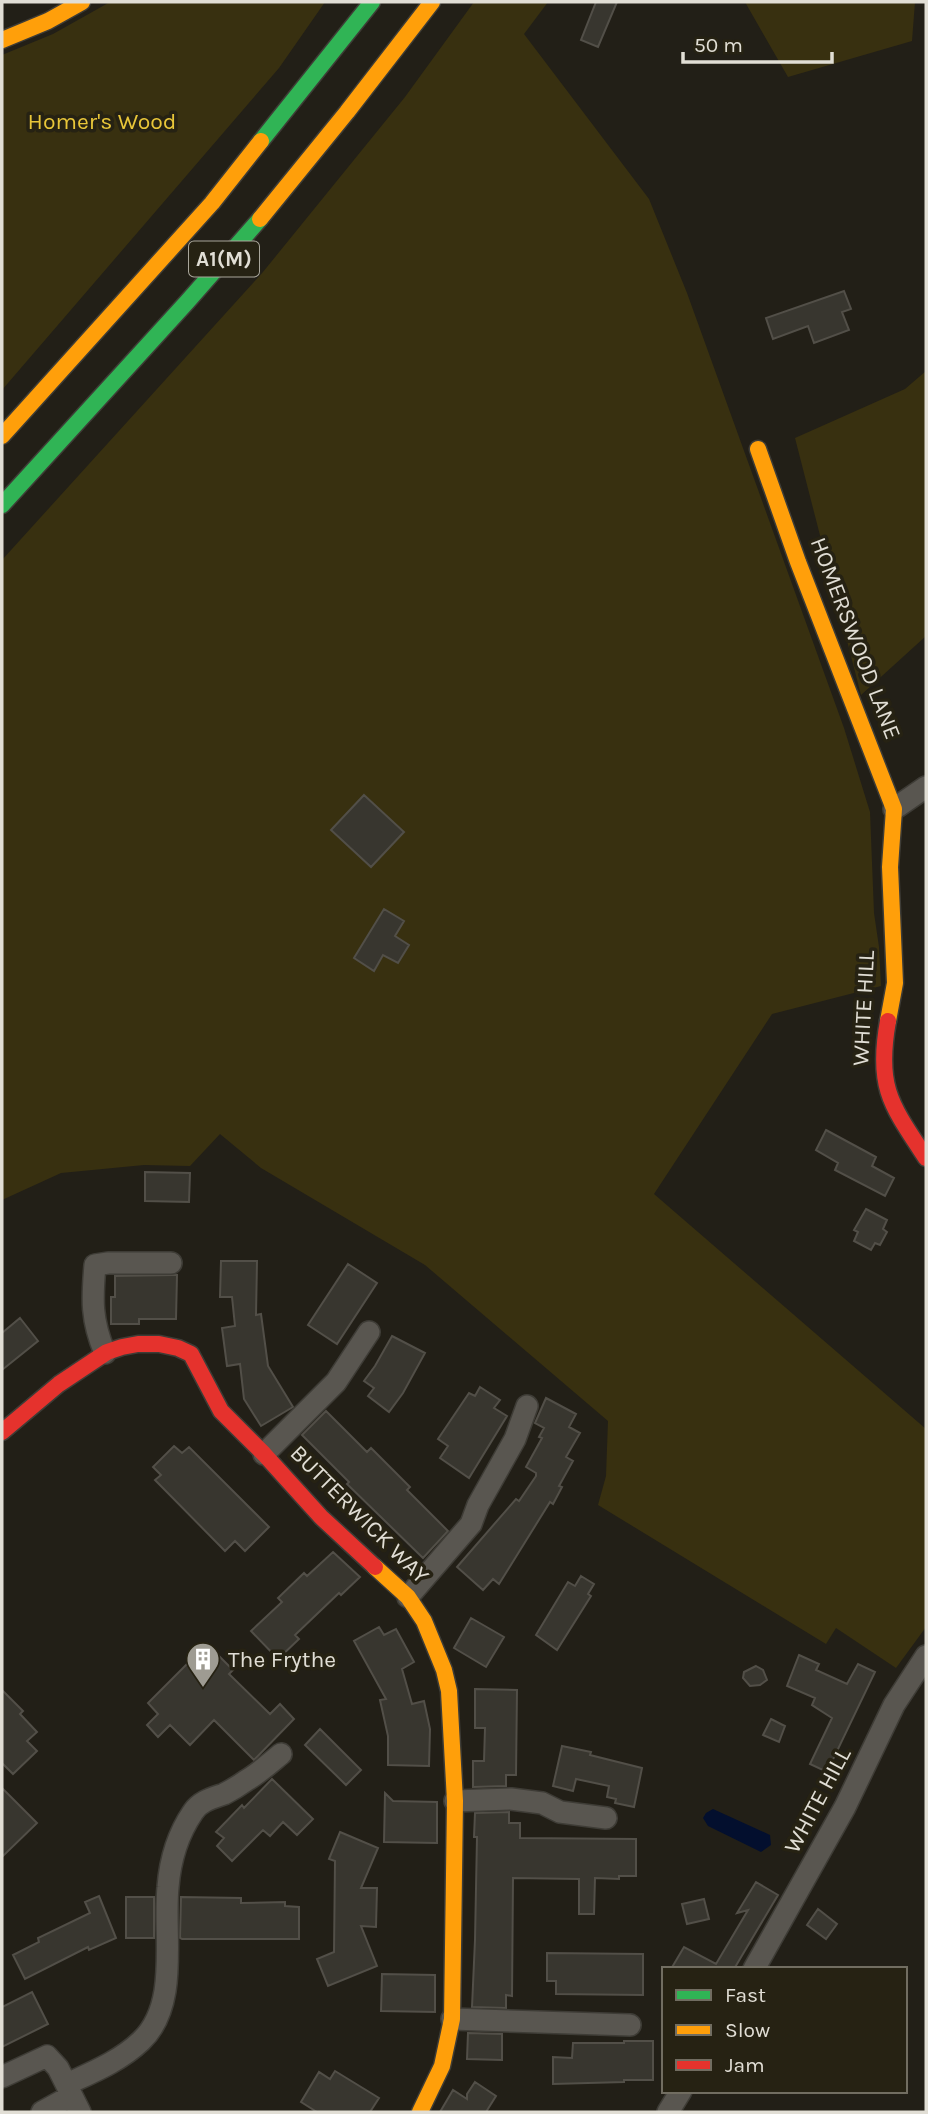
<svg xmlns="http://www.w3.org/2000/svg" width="928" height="2114" font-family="Karla,sans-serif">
  <rect width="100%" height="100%" fill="#221f17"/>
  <path fill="#383010" d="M 110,2 L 325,2 L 279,68 L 2,390 L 2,55 L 53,34 Z
    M 474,2 L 548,2 L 524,34 L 649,199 L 687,293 L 844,728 L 870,812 L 874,913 L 879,947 L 881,986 L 772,1014 L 654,1194 L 926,1429 L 926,1627 L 896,1668 L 836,1628 L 826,1644 L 598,1505 L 606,1476 L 608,1421 L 425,1265 L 261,1168 L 220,1134 L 190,1166 L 144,1165 L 61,1173 L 2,1200 L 2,560 L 263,272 L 405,97 Z
    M 745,2 L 915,2 L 912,41 L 788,77 Z
    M 926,371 L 926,636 L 861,695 L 795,438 L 905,389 Z"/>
  <path fill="#030f2e" d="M 713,1809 L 770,1835 L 771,1845 L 761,1852 L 708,1826 L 703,1818 L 706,1813 Z"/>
  <path fill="#38362f" stroke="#524f48" stroke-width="2" d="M 596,2 L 617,2 L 598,47 L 581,40 Z
    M 844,291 L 851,309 L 842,312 L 849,330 L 814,343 L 808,326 L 773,339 L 766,318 Z
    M 364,795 L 404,832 L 371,867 L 331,830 Z
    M 384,909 L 404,921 L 395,936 L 409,945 L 398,963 L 383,955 L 374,971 L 354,958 Z
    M 826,1130 L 876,1157 L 872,1166 L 894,1178 L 885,1196 L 835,1170 L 838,1163 L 816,1150 Z
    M 145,1172 L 190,1173 L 189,1202 L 145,1201 Z
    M 866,1209 L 887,1220 L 883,1229 L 887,1232 L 880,1245 L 875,1243 L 871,1250 L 854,1241 L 858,1232 L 854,1230 Z
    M 221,1261 L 257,1261 L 256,1315 L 261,1314 L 268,1366 L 293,1407 L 261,1426 L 244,1399 L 240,1364 L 227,1366 L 222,1328 L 235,1326 L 232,1297 L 220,1297 Z
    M 348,1264 L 377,1283 L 337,1344 L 308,1325 Z
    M 174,1275 L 177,1275 L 176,1319 L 139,1319 L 139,1324 L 111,1324 L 111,1297 L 115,1297 L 115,1276 Z
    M 20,1318 L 38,1341 L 2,1370 L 2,1333 Z
    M 392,1336 L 425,1353 L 403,1393 L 389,1412 L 368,1396 L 374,1388 L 364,1381 L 375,1366 Z
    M 480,1387 L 500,1400 L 494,1408 L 507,1416 L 469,1478 L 440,1458 L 448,1446 L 438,1439 L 469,1393 L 475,1396 Z
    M 546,1398 L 576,1414 L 569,1427 L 580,1433 L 566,1457 L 573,1461 L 559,1486 L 562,1487 L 553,1504 L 550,1502 L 499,1584 L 493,1579 L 483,1590 L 457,1567 L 516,1499 L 519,1501 L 536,1476 L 536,1473 L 526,1467 L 542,1438 L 539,1437 L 544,1428 L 535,1423 Z
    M 326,1411 L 367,1452 L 371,1448 L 410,1487 L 407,1490 L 448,1531 L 423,1558 L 347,1484 L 349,1482 L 302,1435 Z
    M 174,1446 L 182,1453 L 189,1447 L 269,1527 L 245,1551 L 235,1541 L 225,1551 L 155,1480 L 161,1475 L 153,1467 Z
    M 333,1552 L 360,1577 L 341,1595 L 339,1593 L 295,1635 L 299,1639 L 278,1659 L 251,1631 L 282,1602 L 278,1598 L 304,1573 L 307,1576 Z
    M 581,1576 L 594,1584 L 588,1594 L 591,1596 L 557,1650 L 536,1635 L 568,1582 L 575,1586 Z
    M 471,1618 L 504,1637 L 486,1667 L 454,1648 Z
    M 379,1627 L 384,1635 L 396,1629 L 414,1662 L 402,1669 L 412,1704 L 424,1701 L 430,1729 L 429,1766 L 388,1765 L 388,1736 L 380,1700 L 386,1699 L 354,1641 Z
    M 207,1644 L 233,1670 L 229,1674 L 270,1714 L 280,1704 L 294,1719 L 254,1760 L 214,1720 L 190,1745 L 170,1725 L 158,1737 L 147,1725 L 158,1714 L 148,1703 Z
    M 799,1655 L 819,1664 L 816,1670 L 847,1684 L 858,1664 L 875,1672 L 827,1772 L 810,1764 L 832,1718 L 812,1705 L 815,1698 L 787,1686 Z
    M 756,1666 L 763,1670 L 767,1680 L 760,1685 L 750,1686 L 743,1678 L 744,1672 Z
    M 475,1689 L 517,1690 L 516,1775 L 506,1775 L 506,1786 L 473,1787 L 473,1761 L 484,1761 L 485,1728 L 475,1728 Z
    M 2,1690 L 23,1711 L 20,1714 L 37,1732 L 27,1741 L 37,1751 L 13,1774 L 2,1763 Z
    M 771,1719 L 785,1726 L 779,1742 L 763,1735 Z
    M 320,1729 L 361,1770 L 346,1785 L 305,1745 Z
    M 562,1746 L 591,1752 L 590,1755 L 642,1768 L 634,1807 L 615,1803 L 616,1799 L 607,1797 L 609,1786 L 576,1779 L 573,1791 L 553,1786 Z
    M 272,1779 L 313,1819 L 297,1835 L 283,1822 L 270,1836 L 263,1830 L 232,1861 L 217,1846 L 224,1838 L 216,1832 L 242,1805 L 244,1808 Z
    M 2,1788 L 37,1823 L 2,1857 Z
    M 385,1793 L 393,1801 L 437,1802 L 437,1843 L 384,1842 Z
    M 509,1812 L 509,1823 L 520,1823 L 520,1838 L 636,1839 L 636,1876 L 619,1876 L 619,1879 L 595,1878 L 594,1914 L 579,1914 L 579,1879 L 513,1878 L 512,1996 L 506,1995 L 506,2008 L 472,2007 L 475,1940 L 477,1837 L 474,1837 L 475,1813 Z
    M 340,1832 L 378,1848 L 361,1888 L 377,1888 L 376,1927 L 361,1926 L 377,1966 L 328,1986 L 317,1959 L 334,1952 L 335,1861 L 329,1859 Z
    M 756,1882 L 778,1895 L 734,1969 L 671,1969 L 684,1947 L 716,1964 L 748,1910 L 737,1913 Z
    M 99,1896 L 116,1938 L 89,1950 L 88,1947 L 25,1979 L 13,1955 L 39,1942 L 38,1938 L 90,1913 L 85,1902 Z
    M 126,1897 L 154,1897 L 154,1938 L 126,1938 Z
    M 181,1897 L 241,1898 L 241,1903 L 285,1902 L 285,1906 L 299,1907 L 299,1939 L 182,1939 L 180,1938 Z
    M 704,1899 L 709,1919 L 687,1924 L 682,1904 Z
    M 818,1909 L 837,1924 L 826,1939 L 807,1925 Z
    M 547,1953 L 643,1954 L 643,1995 L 556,1994 L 556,1981 L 547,1981 Z
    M 382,1974 L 435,1975 L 435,2012 L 381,2011 Z
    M 32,1992 L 48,2024 L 2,2047 L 2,2007 Z
    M 468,2033 L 502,2034 L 502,2060 L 467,2059 Z
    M 624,2041 L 653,2041 L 653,2080 L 624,2080 L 624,2082 L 553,2084 L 553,2057 L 572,2058 L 573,2043 L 624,2043 Z
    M 335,2071 L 379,2098 L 370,2112 L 317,2112 L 301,2102 L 319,2072 L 330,2079 Z
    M 475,2082 L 496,2096 L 486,2112 L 440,2112 L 453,2090 L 467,2099 L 467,2094 Z"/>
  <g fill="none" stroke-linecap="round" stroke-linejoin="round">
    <defs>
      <path id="street" d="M 894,809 L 926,787
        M 105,1353 C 91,1320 92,1299 95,1265 L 108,1263 L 171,1263
        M 264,1454 L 336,1382 L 369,1332
        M 408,1597 L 471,1524 L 478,1505 L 515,1439 L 527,1406
        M 455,1801 L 511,1799 L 542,1803 L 560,1812 L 606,1818
        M 754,1969 L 845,1807 L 894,1705 L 926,1656
        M 452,2019 L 630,2025
        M 2,2077 L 47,2056 L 58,2068 L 80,2112
        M 67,2084 C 93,2072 120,2061 141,2041 C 180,2004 163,1935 168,1887 C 170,1861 178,1834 193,1812 C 200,1801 213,1798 224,1794 C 232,1790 240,1785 247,1780 C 259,1773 270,1763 281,1754
        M 42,2112 L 71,2096
        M 668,2112 L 681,2091"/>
      <path id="fast" d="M 261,141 L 372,2
        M 2,505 L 187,302 L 260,219"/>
      <path id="slow" d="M 2,40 L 48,21 L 82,2
        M 260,219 L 347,112 L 432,2
        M 2,436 L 212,203 L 261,141
        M 758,449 L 798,562 L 894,809 L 890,867 L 895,983 L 888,1021
        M 375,1567 L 408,1597 L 424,1621 L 444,1670 L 449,1691 L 455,1801 L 452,2019 L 442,2066 L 420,2112"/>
      <path id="jam" d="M 888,1021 C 876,1087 891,1105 926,1158
        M 2,1432 L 59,1384 L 107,1352 L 122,1347 L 138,1344 L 159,1344 L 178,1348 L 191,1354 L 221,1411 L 264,1454 L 321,1517 L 375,1567"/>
    </defs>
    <use href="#street" stroke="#3e3c36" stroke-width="24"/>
    <use href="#fast" stroke="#3e3c36" stroke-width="19"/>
    <use href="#slow" stroke="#3e3c36" stroke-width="19"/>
    <use href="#jam" stroke="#3e3c36" stroke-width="19"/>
    <use href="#street" stroke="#595650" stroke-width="21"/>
    <use href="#fast" stroke="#30b455" stroke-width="16"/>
    <use href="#slow" stroke="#ff9f0a" stroke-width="16"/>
    <use href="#jam" stroke="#e5322d" stroke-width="16"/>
  </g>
  <defs>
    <symbol id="building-pin" viewBox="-11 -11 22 30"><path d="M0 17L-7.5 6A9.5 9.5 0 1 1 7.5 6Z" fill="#9e9b92" stroke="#262213"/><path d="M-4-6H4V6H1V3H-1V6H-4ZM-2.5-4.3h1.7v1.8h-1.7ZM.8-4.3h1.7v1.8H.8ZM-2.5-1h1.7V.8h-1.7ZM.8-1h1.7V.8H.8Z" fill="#fff"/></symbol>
  </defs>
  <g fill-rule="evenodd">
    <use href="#building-pin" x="184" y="1640" width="38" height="52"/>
  </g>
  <g text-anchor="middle" stroke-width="7" stroke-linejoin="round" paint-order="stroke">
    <rect fill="#262213" stroke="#a9a69b" stroke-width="2" x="189" y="241.5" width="70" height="35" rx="5"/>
    <g font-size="21" font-weight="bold" fill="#e1ded5">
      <text x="224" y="266">A1(M)</text>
    </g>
    <g font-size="23" fill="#e8c639" stroke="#262213">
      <text x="102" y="129">Homer's Wood</text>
    </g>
    <g font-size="23" fill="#e1ded5" stroke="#262213">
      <text transform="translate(856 638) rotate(69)" y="8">HOMERSWOOD LANE</text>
      <text transform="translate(863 1008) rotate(-87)" y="8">WHITE HILL</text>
      <text transform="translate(360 1514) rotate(45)" y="8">BUTTERWICK WAY</text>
      <text transform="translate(817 1800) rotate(-62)" y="8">WHITE HILL</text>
    </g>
    <g font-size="23" fill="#e1ded5" stroke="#262213" text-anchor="start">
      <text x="228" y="1667">The Frythe</text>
    </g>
  </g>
  <rect width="928" height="2114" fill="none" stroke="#e1ded5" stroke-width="7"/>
  <rect x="662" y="1967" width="245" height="126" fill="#262213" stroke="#716d61" stroke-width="2"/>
  <rect x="676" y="1990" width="35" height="10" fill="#30b455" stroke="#716d61" stroke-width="2"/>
  <text x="725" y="2002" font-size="21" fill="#e1ded5">Fast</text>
  <rect x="676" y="2025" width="35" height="10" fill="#ff9f0a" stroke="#716d61" stroke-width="2"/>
  <text x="725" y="2037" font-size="21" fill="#e1ded5">Slow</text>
  <rect x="676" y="2060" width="35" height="10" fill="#e5322d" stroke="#716d61" stroke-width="2"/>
  <text x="725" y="2072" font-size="21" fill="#e1ded5">Jam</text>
  <path d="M683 52v10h149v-10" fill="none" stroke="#e1ded5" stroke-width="3.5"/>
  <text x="694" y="52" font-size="21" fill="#e1ded5" stroke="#262213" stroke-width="5" paint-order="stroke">50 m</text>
</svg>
